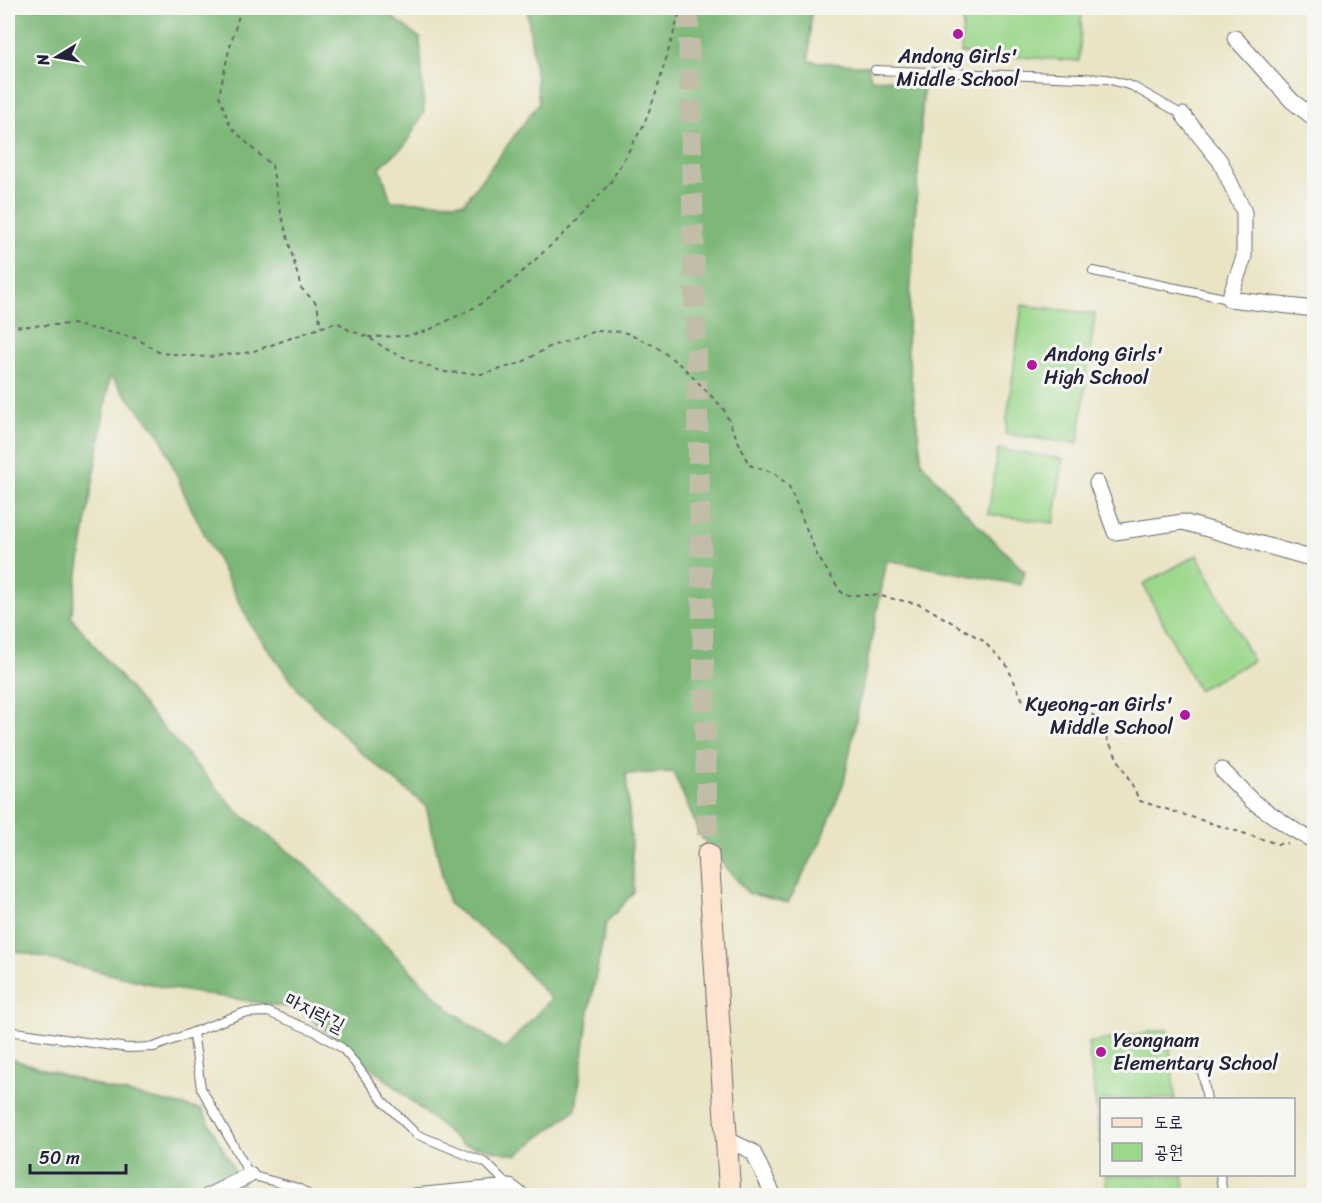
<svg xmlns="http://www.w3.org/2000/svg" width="1322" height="1203" font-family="Sriracha,'Poor Story',sans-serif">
  <rect width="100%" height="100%" fill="#f6f6f2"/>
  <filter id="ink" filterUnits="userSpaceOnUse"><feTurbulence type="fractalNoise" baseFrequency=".0167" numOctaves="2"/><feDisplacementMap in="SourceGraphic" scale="12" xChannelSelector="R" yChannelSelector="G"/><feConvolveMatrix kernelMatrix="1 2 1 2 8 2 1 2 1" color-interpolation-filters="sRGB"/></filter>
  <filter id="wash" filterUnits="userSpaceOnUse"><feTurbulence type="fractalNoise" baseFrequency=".008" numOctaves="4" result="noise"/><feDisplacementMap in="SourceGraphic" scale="24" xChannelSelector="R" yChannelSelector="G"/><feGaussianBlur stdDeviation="1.35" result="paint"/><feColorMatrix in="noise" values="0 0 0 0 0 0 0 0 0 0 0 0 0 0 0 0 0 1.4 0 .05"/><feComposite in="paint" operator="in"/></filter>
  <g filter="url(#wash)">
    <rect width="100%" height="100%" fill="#eae4c5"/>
    <path fill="#9cd88c" stroke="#5f7d64" stroke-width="1.5" d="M 964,8 L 1082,8 L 1079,61 L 961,53 Z
      M 1022,305 L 1095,314 L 1078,444 L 1005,434 Z
      M 998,449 L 1063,459 L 1054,523 L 988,514 Z
      M 1197,555 L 1253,661 L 1198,690 L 1143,584 Z
      M 1168,1029 L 1175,1099 L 1102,1100 L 1101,1146 L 1088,1043 Z
      M 1105,1175 L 1183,1175 L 1185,1193 L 1170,1196 L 1108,1195 Z"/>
    <path fill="#7db878" stroke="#506d5a" stroke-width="1.5" fill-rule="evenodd" d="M 8,8 L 380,8 L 420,38 L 424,112 L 405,145 L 380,167 L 391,201 L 464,203 L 539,103 L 527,8 L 811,8 L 809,61 L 868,66 L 871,79 L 924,80 L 907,345 L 922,463 L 963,510 L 1025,572 L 1021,585 L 887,560 L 844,782 L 822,839 L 788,903 L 748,893 L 702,838 L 673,772 L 626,774 L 632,850 L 634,892 L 606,923 L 589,1011 L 576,1109 L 517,1155 L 462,1144 L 362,1059 L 298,1009 L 167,988 L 8,949 ZM 110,376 L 160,435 L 187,500 L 252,627 L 300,692 L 360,752 L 426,806 L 449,904 L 503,946 L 551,999 L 504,1049 L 448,1008 L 302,862 L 237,811 L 149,712 L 71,617 Z
      M 8,1058 L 105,1088 L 202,1110 L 242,1184 L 256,1195 L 8,1195 Z"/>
  </g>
  <g filter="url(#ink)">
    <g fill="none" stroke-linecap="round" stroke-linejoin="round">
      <path stroke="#c2bda9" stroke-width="21" stroke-dasharray="21 10" stroke-linecap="butt" d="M 688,8 L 708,854"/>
      <defs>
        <path id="lane" d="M 875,70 L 1107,79 L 1132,86 L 1183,115
          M 1093,271 L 1229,299
          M 8,1031 L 128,1048 L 154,1047 L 243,1013 L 268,1012 L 316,1032 L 342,1048 L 355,1063 L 383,1101 L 416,1134 L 486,1163 L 509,1186
          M 193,1032 L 201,1088 L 250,1175 L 298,1188 L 311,1196
          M 1201,1064 L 1207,1100
          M 1220,1174 L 1223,1196"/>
        <path id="street" d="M 1235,38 L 1292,101 L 1314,118
          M 1183,115 L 1220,161 L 1244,212 L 1244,257 L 1229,299 L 1314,309
          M 1097,483 L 1115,532 L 1183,522 L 1314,559
          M 1222,770 L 1252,801 L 1294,830 L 1314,841
          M 726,1139 L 753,1152 L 774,1196
          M 208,1196 L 250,1175
          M 414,1196 L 510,1187 L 522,1196"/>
        <path id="secondary" d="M 708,854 L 730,1196"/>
      </defs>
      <use href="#lane" stroke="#68666b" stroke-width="10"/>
      <use href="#street" stroke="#68666b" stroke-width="17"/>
      <use href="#secondary" stroke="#68666b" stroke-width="23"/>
      <path stroke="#68666b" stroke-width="2" stroke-dasharray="4.5 4.5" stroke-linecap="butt" d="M 241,8 L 229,50 L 219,95 L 230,126 L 255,151 L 272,165 L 278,202 L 301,288 L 317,304 L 321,327
        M 8,327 L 72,324 L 136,338 L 160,353 L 207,357 L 251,352 L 337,322 L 349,330 L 368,337 L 391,352 L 443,372 L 483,374 L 521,363 L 549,347 L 595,331 L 624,332 L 655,346 L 683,367 L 723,408 L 749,465 L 774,473 L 789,486 L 817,555 L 843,595 L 876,595 L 922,605 L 982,640 L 1006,664 L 1026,707 L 1081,705 L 1096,718 L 1140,801 L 1278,844 L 1288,843
        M 368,337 L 406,336 L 427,331 L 479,305 L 511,282 L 572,226 L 610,183 L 643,126 L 655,96 L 681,8"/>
      <use href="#lane" stroke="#fff" stroke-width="8"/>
      <use href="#street" stroke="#fff" stroke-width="15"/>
      <use href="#secondary" stroke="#fde4d1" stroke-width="21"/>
    </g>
  </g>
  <g fill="#b5179e" stroke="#f6f6f2" stroke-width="2">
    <circle cx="958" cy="34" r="6"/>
    <circle cx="1032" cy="365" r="6"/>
    <circle cx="1185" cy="715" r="6"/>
    <circle cx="1101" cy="1052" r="6"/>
  </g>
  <g text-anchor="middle" stroke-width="6" stroke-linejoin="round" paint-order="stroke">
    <g font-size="20" fill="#22223b" stroke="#f6f6f2" text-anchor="start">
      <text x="958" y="63" text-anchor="middle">Andong Girls'<tspan x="958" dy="23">Middle School</tspan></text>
      <text x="1044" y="361">Andong Girls'<tspan x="1044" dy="23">High School</tspan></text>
      <text x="1173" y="711" text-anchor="end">Kyeong-an Girls'<tspan x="1173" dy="23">Middle School</tspan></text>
      <text x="1113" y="1047">Yeongnam<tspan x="1113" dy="23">Elementary School</tspan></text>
    </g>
    <g font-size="20" fill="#22223b" stroke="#f6f6f2">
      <text transform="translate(315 1012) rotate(27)" y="7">마지락길</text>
    </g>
  </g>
  <rect width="1322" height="1203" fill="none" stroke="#f6f6f2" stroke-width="30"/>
  <rect x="1100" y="1098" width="195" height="78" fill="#f6f6f2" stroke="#a1a1a9" stroke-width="1.5"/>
  <rect x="1112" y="1118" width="30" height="9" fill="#fde4d1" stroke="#a1a1a9" stroke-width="1.5"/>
  <text x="1154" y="1128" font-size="18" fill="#22223b">도로</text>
  <rect x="1112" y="1143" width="30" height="18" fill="#9cd88c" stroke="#a1a1a9" stroke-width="1.5"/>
  <text x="1154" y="1158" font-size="18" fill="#22223b">공원</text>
  <g transform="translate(57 57) rotate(259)" stroke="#f6f6f2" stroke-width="4.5" paint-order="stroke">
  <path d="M0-4.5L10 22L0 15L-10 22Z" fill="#22223b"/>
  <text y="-9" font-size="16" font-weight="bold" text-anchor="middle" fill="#22223b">N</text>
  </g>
  <path d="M30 1164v9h96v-9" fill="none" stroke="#22223b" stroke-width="3"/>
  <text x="39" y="1164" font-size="18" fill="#22223b" stroke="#f6f6f2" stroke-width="4.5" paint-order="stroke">50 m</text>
</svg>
